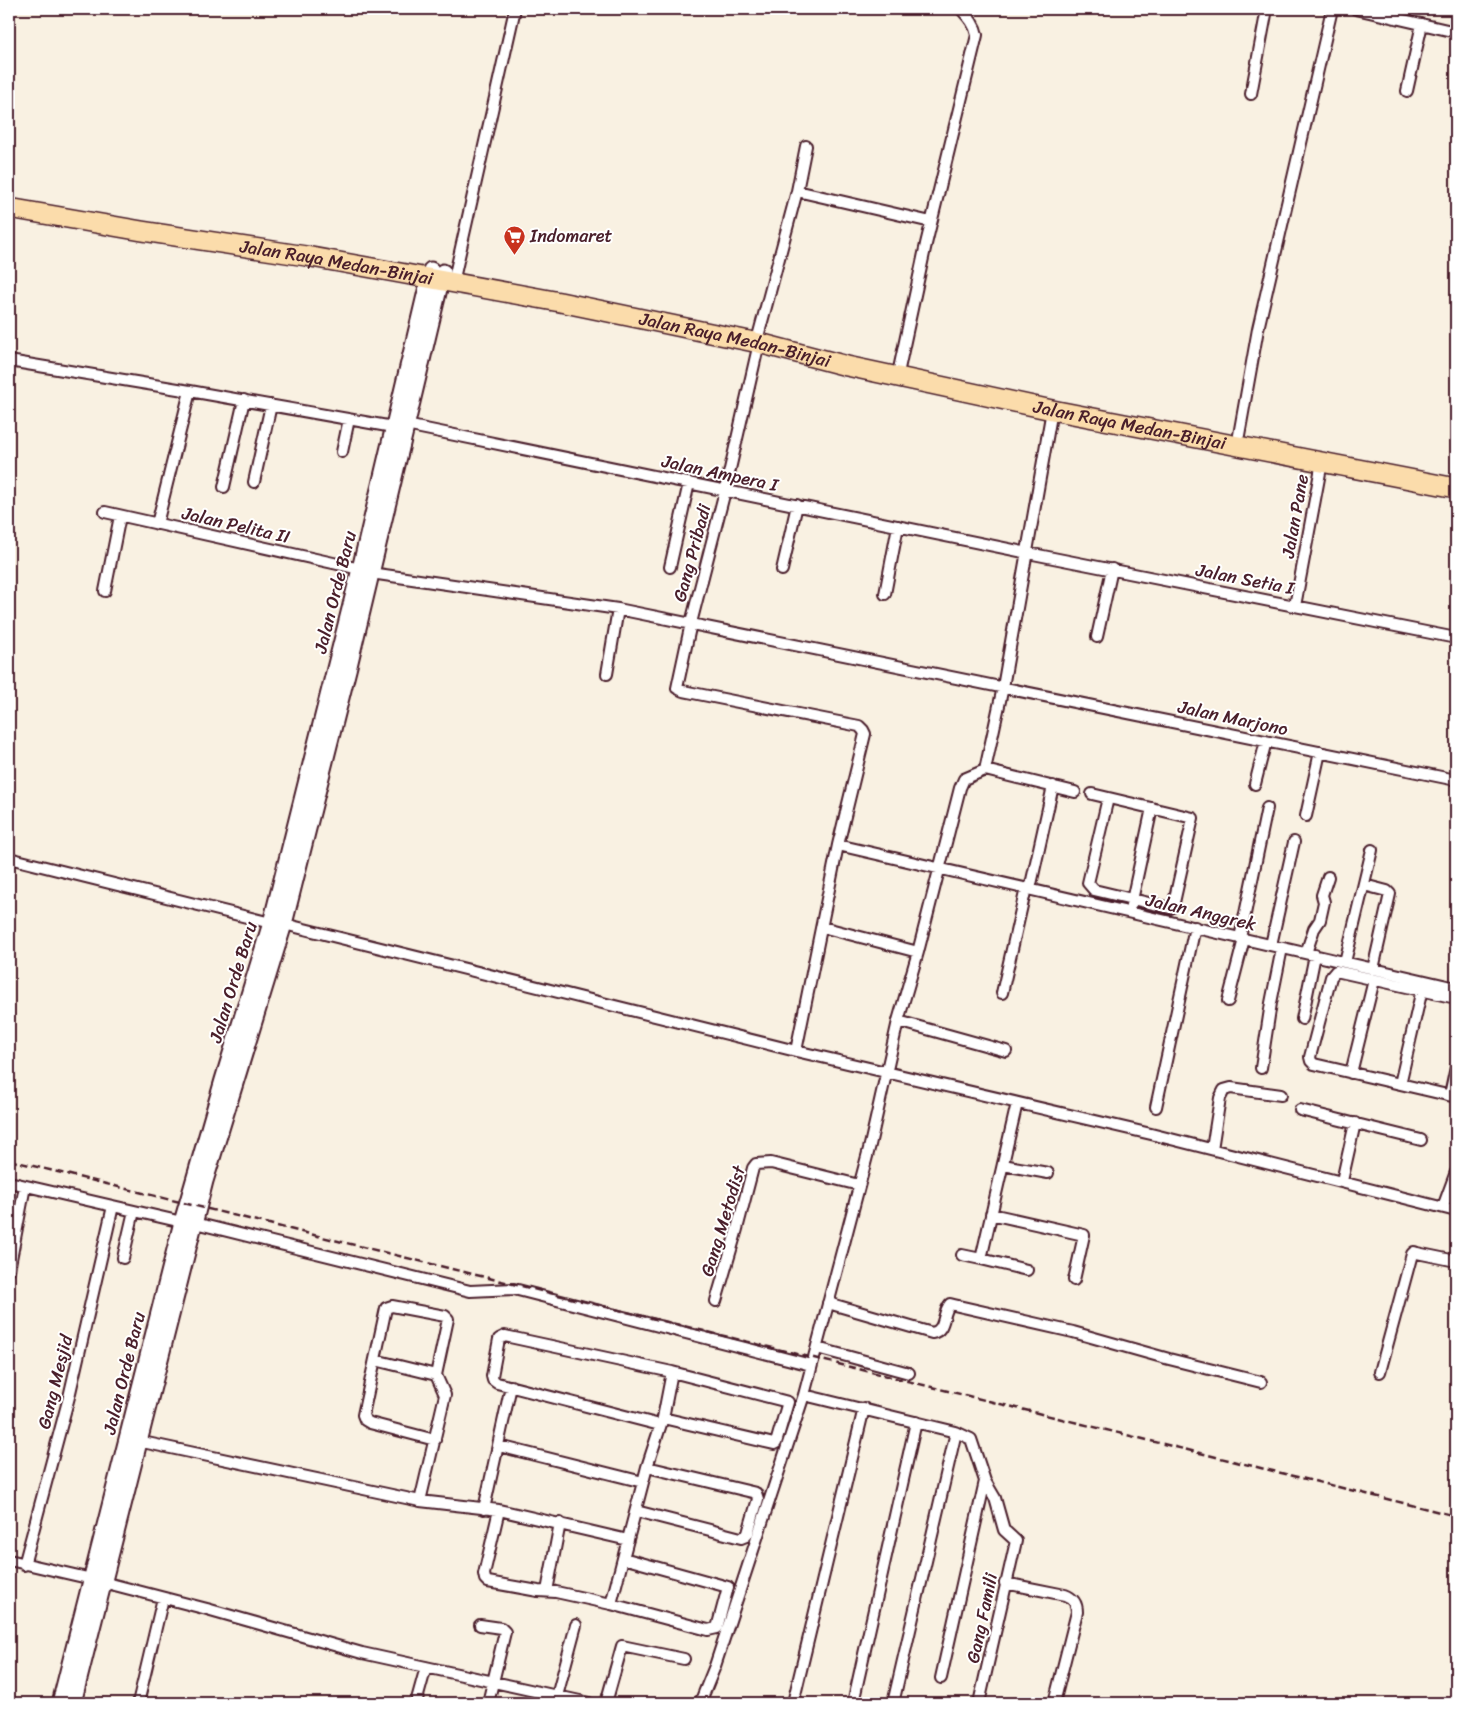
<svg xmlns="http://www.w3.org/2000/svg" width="1465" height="1712" font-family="Sriracha,sans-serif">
  <rect width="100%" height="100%" fill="#f9f1e2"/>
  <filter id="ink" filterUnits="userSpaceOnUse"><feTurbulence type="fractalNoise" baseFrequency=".02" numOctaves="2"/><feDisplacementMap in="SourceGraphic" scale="10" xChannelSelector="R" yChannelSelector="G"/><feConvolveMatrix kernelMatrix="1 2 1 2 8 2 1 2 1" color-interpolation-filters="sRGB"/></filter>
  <g filter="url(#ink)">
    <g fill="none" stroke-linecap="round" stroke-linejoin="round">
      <defs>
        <path id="street" d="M 1356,9 L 1456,32
          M 1407,91 L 1422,24
          M 1251,94 L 1267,9
          M 797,191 L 931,222
          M 453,283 L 515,9
          M 759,333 L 797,191 L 806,146
          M 759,343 L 725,491 L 691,623 L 677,688 L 683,691 L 859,726 L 863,730 L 865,734 L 838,845 L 796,1051
          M 9,361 L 190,391 L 393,427
          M 899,369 L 926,244 L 977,35 C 975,24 968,17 961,9
          M 406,425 L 1028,553 L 1456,638
          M 1239,435 L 1258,329 L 1332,9
          M 342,452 L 349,419
          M 254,482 L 271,405
          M 224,487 L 244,400
          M 105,512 L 360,569
          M 157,524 L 190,391
          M 670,567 L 689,483
          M 782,570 L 797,505
          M 371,573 L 618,609 L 1456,780
          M 105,591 L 120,516
          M 885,594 L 898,526
          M 1295,606 L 1322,462
          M 1097,637 L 1112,569
          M 607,674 L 618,609
          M 985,770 L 1075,792
          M 1255,784 L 1266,741
          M 1092,794 L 1193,818 L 1173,907 L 1170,908 L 1094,890 L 1088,883 L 1108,798
          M 1306,816 L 1320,752
          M 838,845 L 1456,988
          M 9,858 L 271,923
          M 1364,885 L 1387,891 L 1390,894 L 1373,969
          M 1030,889 L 1053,786
          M 1131,905 L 1152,808
          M 284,924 L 796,1051 L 1151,1134 L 1456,1211
          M 822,927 L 918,952
          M 1240,938 L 1267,808
          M 1271,945 L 1294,842
          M 1306,953 L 1314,929 L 1320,920 L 1324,902 L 1322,895 L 1328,877
          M 1345,962 L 1372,850
          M 1002,993 L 1026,888
          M 1456,998 L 1336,971 L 1331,977 L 1310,1057 L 1311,1061 L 1314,1064 L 1456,1097
          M 1228,1001 L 1244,939
          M 1302,1019 L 1315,955
          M 898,1021 L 1006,1051
          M 1261,1068 L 1271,1003 L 1282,948
          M 1351,1073 L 1374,980
          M 1400,1084 L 1423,985
          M 1450,1095 L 1456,1067
          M 1156,1107 L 1195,927
          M 1300,1110 L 1421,1140
          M 1212,1149 L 1220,1098 L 1224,1090 L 1231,1088 L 1281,1095
          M 1003,1165 L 1048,1173
          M 1342,1181 L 1355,1123
          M 9,1182 L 182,1222
          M 1443,1207 L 1456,1172
          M 991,1214 L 1084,1235 L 1074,1280
          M 195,1223 L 470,1291 L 514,1289 L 811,1365
          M 962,1255 L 981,1259 L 1017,1103
          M 123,1258 L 134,1211
          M 981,1259 L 1027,1270
          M 9,1270 L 25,1186
          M 716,1301 L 737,1229 L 753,1168 L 756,1164 L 771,1163 L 859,1185
          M 828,1303 L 932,1333 C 946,1331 942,1313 950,1304 L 954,1305 L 1073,1332 L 1169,1359 L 1261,1382
          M 817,1348 L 909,1373
          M 375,1360 L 436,1375
          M 1380,1372 L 1412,1254 L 1414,1252 L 1417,1253 L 1456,1261
          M 804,1395 L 956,1432 L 971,1439 L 985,1481 L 995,1498 L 1004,1530 L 1016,1541 L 979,1703
          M 660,1425 L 497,1383 L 493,1380 L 492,1376 L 499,1339 L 505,1336 L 672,1372 L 788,1402 L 776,1443 L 774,1444 L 663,1418
          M 133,1440 L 420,1501 L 499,1510 L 628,1540
          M 499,1446 L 643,1482
          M 420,1501 L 445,1395 L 436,1375 L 448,1319 L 445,1316 L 392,1306 L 386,1308 L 363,1415 L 365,1420 L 370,1423 L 435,1440
          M 484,1509 L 511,1386
          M 499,1510 L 484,1574 L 485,1579 L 488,1582 L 538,1591 L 556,1592 L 611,1604 L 708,1630 L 717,1628 L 728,1587 L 623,1558
          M 636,1511 L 741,1538 L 746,1536 L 748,1533 L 758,1499 L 756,1493 L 647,1467
          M 9,1560 L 92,1579
          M 24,1565 L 69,1397 L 113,1206
          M 103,1582 L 207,1609 L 362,1653 L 589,1703
          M 1005,1583 L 1065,1595 C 1073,1598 1077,1603 1077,1612 L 1054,1703
          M 547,1591 L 560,1523
          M 611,1604 L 647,1467 L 663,1418 L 672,1372
          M 480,1625 L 501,1628 L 505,1632 L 488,1703
          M 941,1678 L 985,1481
          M 557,1696 L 576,1625
          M 138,1703 L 163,1598
          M 416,1703 L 426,1667
          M 606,1703 L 622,1646 L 684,1659
          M 700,1703 L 715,1666 L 804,1395 L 870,1145 L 898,1021 L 918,952 L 960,788 L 964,779 L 985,770 L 1003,687 L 1052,410
          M 793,1703 L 864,1408
          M 853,1703 L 916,1422
          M 895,1703 L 894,1699 L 956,1432"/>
        <path id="secondary" d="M 60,1703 L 182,1222 L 223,1080 L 271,923 L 360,569 L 431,270
          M 73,1703 L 205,1181 L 284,924 L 349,666 L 443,272"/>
        <g id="highway">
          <path id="s1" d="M 9,208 L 142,231 L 306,256 L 560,302 L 759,343 L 847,366 L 1052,410 L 1456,488"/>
        </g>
      </defs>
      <use href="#street" stroke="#4a1f2b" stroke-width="14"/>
      <use href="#secondary" stroke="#4a1f2b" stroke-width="19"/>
      <use href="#highway" stroke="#4a1f2b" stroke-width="22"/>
      <use href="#street" stroke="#fff" stroke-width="10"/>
      <use href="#secondary" stroke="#fff" stroke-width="15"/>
      <use href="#highway" stroke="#fbdcab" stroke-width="19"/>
      <path stroke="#4a1f2b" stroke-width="2.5" stroke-dasharray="8 4" stroke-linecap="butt" d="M 9,1160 L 1456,1516"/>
    </g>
  </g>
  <defs>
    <symbol id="supermarket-pin" viewBox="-11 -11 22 30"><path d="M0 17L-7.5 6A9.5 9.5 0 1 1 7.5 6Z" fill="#c8321e" stroke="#fff"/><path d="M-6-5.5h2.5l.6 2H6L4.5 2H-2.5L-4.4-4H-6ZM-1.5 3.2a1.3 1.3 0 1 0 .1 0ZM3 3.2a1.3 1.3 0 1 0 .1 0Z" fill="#fff"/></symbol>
  </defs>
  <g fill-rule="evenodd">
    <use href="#supermarket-pin" x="502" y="224" width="25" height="34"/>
  </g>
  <g text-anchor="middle" stroke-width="4" stroke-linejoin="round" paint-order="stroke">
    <g font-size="18" fill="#4a1f2b" stroke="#fff" text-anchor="start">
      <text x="530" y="242">Indomaret</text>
    </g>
    <g font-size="18" fill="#4a1f2b" stroke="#fff">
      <text dy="6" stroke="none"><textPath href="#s1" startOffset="332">Jalan Raya Medan-Binjai</textPath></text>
      <text dy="6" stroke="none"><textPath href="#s1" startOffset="738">Jalan Raya Medan-Binjai</textPath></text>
      <text dy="6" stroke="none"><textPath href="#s1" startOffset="1142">Jalan Raya Medan-Binjai</textPath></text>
      <text transform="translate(720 473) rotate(12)" y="6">Jalan Ampera I</text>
      <text transform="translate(1295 516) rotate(-80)" y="6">Jalan Pane</text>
      <text transform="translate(236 525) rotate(13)" y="6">Jalan Pelita II</text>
      <text transform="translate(692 553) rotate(-75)" y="6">Gang Pribadi</text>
      <text transform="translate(1245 579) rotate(11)" y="6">Jalan Setia I</text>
      <text transform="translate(335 592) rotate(-76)" y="6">Jalan Orde Baru</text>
      <text transform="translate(1233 718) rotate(12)" y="6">Jalan Marjono</text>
      <text transform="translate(1201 912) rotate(13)" y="6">Jalan Anggrek</text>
      <text transform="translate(233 982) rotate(-73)" y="6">Jalan Orde Baru</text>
      <text transform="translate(723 1221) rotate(-73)" y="6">Gang Metodist</text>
      <text transform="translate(124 1373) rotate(-76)" y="6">Jalan Orde Baru</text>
      <text transform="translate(55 1382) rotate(-76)" y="6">Gang Mesjid</text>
      <text transform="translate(982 1618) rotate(-78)" y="6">Gang Famili</text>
    </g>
  </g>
  <rect width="1465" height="1712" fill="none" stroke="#fff" stroke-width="30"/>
  <rect x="15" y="15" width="1435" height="1682" fill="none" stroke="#4a1f2b" stroke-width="2" filter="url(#ink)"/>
</svg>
